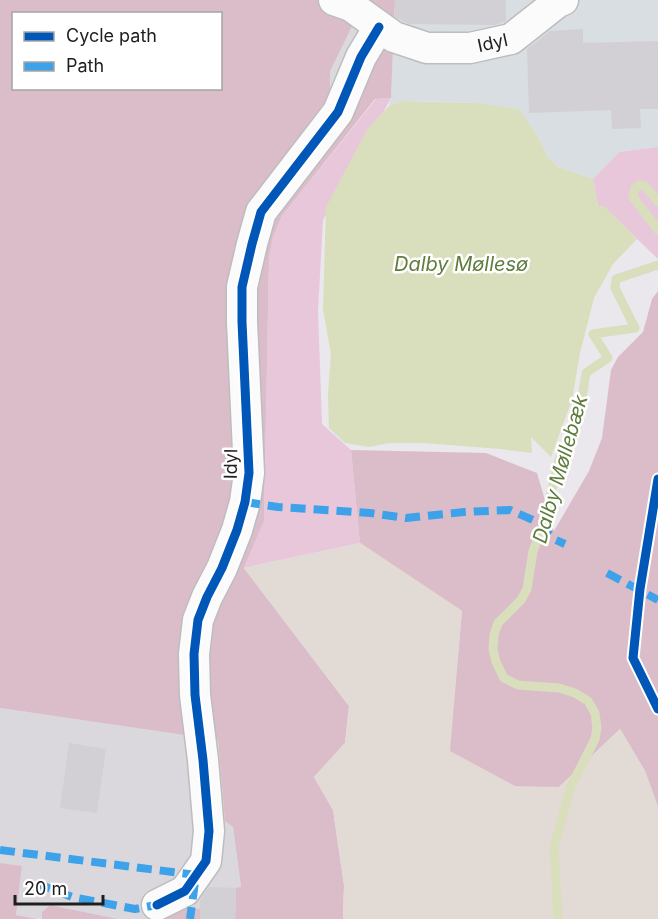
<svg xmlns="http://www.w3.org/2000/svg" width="658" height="919" font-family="Inter,sans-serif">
  <rect width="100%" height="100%" fill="#eae7ed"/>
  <path fill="#dad8dc" d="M 0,708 L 218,740 L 225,821 L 233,827 L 241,888 L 236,888 L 235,919 L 200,919 L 200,909 L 152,919 L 118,919 L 50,905 L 43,911 L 42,919 L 16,915 L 22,867 L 0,863 Z"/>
  <path fill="#d8dee2" d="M 395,0 L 658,0 L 658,147 L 619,152 L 593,179 L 558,167 L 548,157 L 538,137 L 519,109 L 478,103 L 424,101 L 402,101 L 389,106 L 391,98 Z"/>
  <path fill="#e8c7db" d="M 391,98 L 323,220 L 318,311 L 322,424 L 351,450 L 360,543 L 244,568 L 264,521 L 269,257 L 273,237 L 282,216 L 376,99 Z
    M 658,147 L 658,259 L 604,207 L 598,206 L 593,179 L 619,152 Z"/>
  <path fill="#dabdc9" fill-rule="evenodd" d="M 0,0 L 395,0 L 391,98 L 375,99 L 282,216 L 273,237 L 269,257 L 264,521 L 244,568 L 349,706 L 345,743 L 314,777 L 333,810 L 344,885 L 343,919 L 235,919 L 236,888 L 241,887 L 233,827 L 225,821 L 218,740 L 0,708 ZM 14,14 L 220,14 L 220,88 L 14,88 Z
    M 658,291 L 658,807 L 645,771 L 620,729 L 559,787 L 515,787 L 449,751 L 462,611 L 360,543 L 351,450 L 486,453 L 537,473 L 554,531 L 589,471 L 602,438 L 611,370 L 618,357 L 643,332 L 652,299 Z
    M 0,863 L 22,866 L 16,915 L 39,919 L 0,919 Z
    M 50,905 L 118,919 L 42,919 L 42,912 Z
    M 182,908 L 200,909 L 200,919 L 152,919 Z"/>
  <path fill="#e2dad5" d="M 360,543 L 462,611 L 450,751 L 515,786 L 559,787 L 620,729 L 645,771 L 658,807 L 658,919 L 343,919 L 344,885 L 333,810 L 314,777 L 345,743 L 349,706 L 244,568 Z"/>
  <path fill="#dad9db" d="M 354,22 L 384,44 L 330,106 L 330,71 Z"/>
  <path fill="#d9dfbc" d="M 402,101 L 478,103 L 519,109 L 538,137 L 548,157 L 558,167 L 593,179 L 598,206 L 604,206 L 637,239 L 613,264 L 594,298 L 580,353 L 572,400 L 551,457 L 531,437 L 532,453 L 501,449 L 424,443 L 389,443 L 369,447 L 345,443 L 329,428 L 328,394 L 331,354 L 323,309 L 326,207 L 368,128 L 389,106 Z"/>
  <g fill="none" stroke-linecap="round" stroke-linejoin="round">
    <path stroke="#d9dfbc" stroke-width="9" d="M 658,202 L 645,186 L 639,185 L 635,188 L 633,197 L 658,230
      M 558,919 L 554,846 L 571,786 L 595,739 L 597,728 L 595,713 L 588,701 L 575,693 L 559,688 L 518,685 L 504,678 L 496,662 L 493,649 L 494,635 L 498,623 L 521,600 L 527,589 L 533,551 L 543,526 L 559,460 L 579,417 L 586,373 L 608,358 L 593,334 L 635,328 L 615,288 L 616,279 L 658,265"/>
  </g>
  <path fill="#d2d0d5" d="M 395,0 L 506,0 L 506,21 L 495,25 L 409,24 L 395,17 Z
    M 583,29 L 583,43 L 658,41 L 658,109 L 640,109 L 641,128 L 612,129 L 611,110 L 529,113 L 527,49 L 550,31 Z
    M 69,743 L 106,749 L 97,813 L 60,808 Z
    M 209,887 L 236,888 L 235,919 L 200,919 L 200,900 Z"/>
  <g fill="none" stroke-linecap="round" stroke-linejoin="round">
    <defs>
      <g id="street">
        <path id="s1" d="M 334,0 L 351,6 L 394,37 L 427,48 L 470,48 L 511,39 L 558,2 L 563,0"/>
        <path d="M 157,905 L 185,891 L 206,861 L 209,831 L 203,760 L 195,695 L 194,654 L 198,620 L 207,597 L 222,568 L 237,530 L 245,502 L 249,473 L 242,322 L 242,287 L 252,244 L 261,212 L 338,112 L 361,57 L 379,27"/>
      </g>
    </defs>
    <use href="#street" stroke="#bdbcbe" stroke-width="33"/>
    <use href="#street" stroke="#fcfbfc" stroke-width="30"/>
    <path stroke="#3da2ea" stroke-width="8" stroke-dasharray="15 8" stroke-linecap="butt" d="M 245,502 L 278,507 L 370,513 L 406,518 L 464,512 L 510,510 L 533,520 L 556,540 L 565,544
      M 607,573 L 658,600
      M 0,850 L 196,875 L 190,919
      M 36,883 L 72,897 L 135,909 L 157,905"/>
    <defs>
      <path id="cycleway" d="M 658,479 L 640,589 L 633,658 L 658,709
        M 157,905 L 185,891 L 206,861 L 209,831 L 203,760 L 195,695 L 194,654 L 198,620 L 207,597 L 222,568 L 237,530 L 245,502 L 249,473 L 242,322 L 242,287 L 252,244 L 261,212 L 338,112 L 361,57 L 379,27"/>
    </defs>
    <use href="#cycleway" stroke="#fff" stroke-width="13"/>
    <use href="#cycleway" stroke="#0057b8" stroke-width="9"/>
  </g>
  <g text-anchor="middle" stroke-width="5" stroke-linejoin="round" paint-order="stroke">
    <g font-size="18" fill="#1e1e1e" stroke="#fff">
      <text dy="6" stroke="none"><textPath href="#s1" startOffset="172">Idyl</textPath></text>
      <text transform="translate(231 464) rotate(-89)" y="6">Idyl</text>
    </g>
    <g font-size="20" font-style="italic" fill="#5f7c3c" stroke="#fff">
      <text x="461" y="271">Dalby Møllesø</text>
      <text transform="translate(560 469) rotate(-74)" y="7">Dalby Møllebæk</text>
    </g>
  </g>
  <rect x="12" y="12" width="210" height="78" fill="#ffffff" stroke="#a5a5a5" stroke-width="1.5"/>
  <rect x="24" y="32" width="30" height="9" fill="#0057b8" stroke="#a5a5a5" stroke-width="1.5"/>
  <text x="66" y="42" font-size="18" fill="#1e1e1e">Cycle path</text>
  <rect x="24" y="62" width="30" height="9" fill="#3da2ea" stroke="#a5a5a5" stroke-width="1.5"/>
  <text x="66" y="72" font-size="18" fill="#1e1e1e">Path</text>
  <path d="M15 895v9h88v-9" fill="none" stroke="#1e1e1e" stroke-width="3"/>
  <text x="24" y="895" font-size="18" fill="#1e1e1e" stroke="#ffffff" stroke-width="4.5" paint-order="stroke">20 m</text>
</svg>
